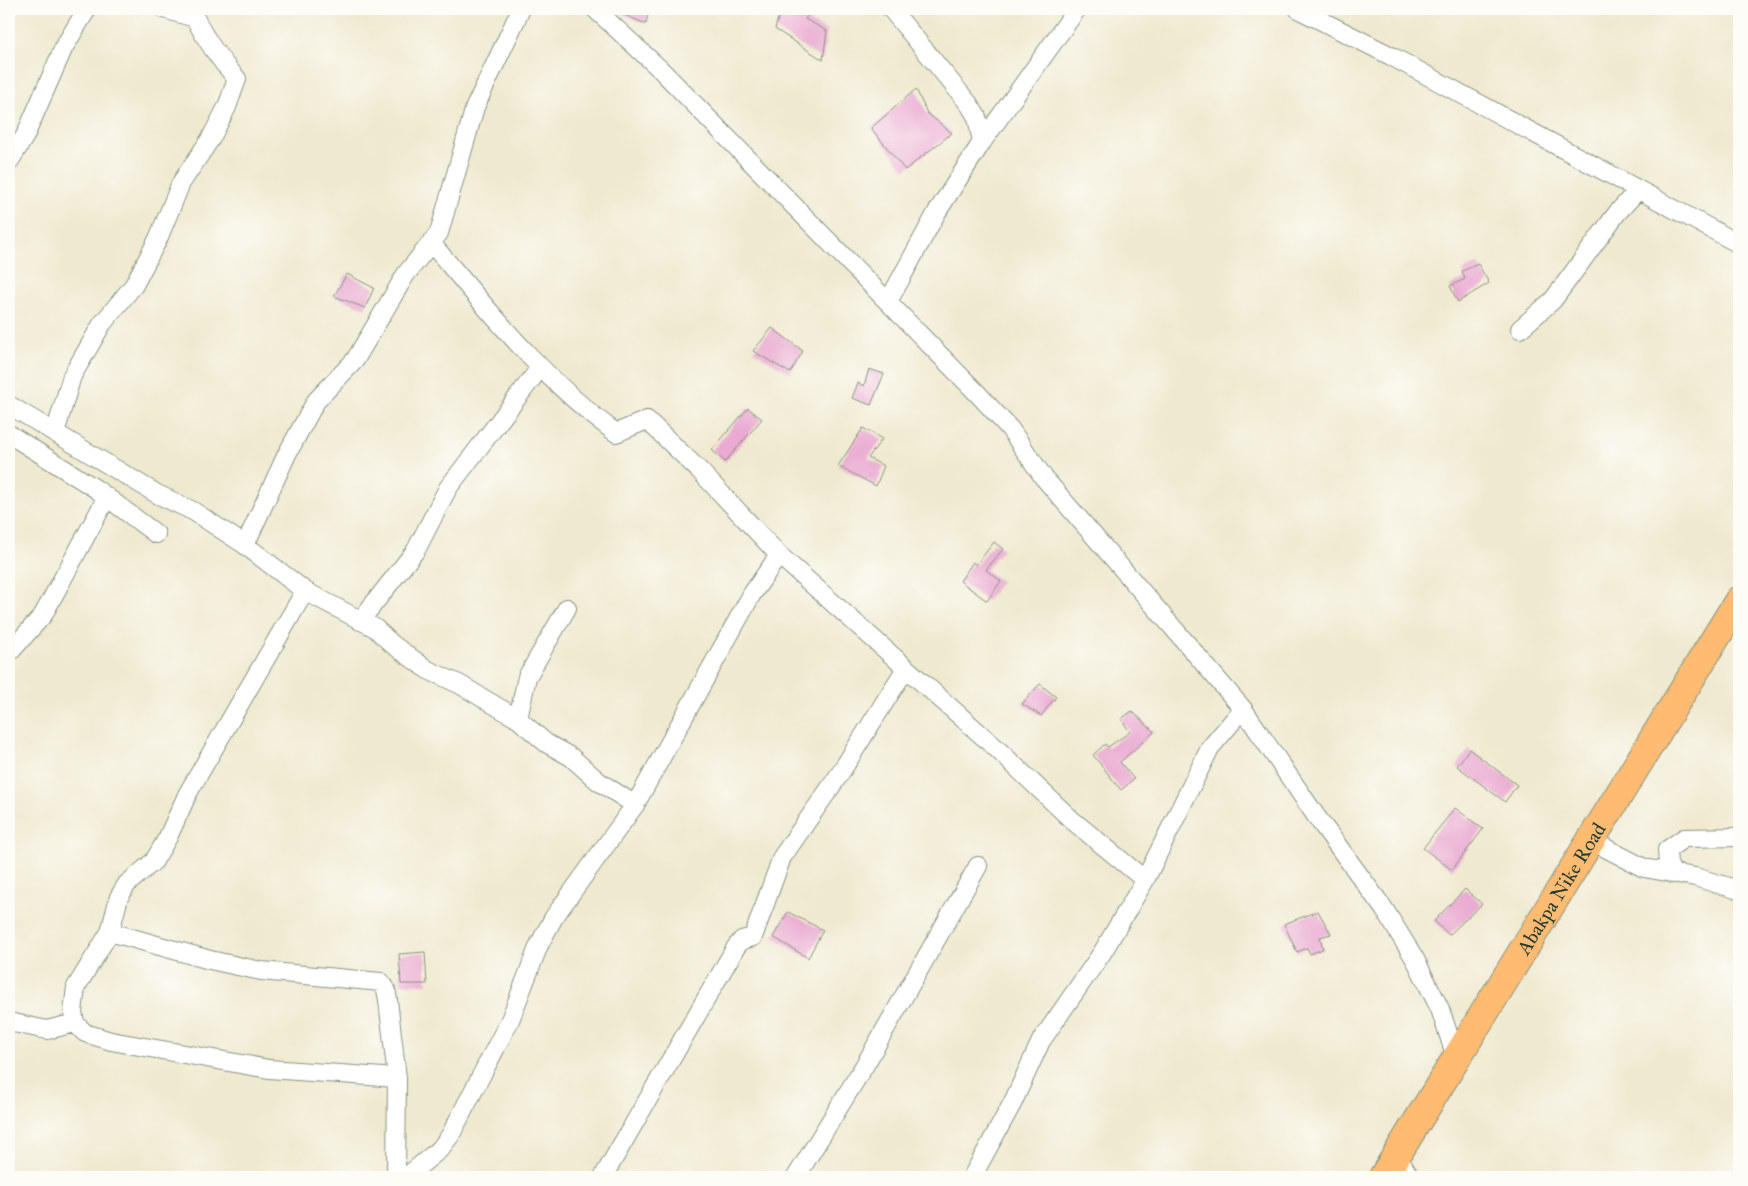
<svg xmlns="http://www.w3.org/2000/svg" width="1748" height="1186" font-family="'IM FELL Great Primer',serif">
  <rect width="100%" height="100%" fill="#fdfcf7"/>
  <filter id="ink" filterUnits="userSpaceOnUse"><feTurbulence type="fractalNoise" baseFrequency=".02" numOctaves="2"/><feDisplacementMap in="SourceGraphic" scale="10" xChannelSelector="R" yChannelSelector="G"/><feConvolveMatrix kernelMatrix="1 2 1 2 8 2 1 2 1" color-interpolation-filters="sRGB"/></filter>
  <filter id="wash" filterUnits="userSpaceOnUse"><feTurbulence type="fractalNoise" baseFrequency=".0096" numOctaves="4" result="noise"/><feDisplacementMap in="SourceGraphic" scale="20" xChannelSelector="R" yChannelSelector="G"/><feGaussianBlur stdDeviation="1.12" result="paint"/><feColorMatrix in="noise" values="0 0 0 0 0 0 0 0 0 0 0 0 0 0 0 0 0 1.4 0 .05"/><feComposite in="paint" operator="in"/></filter>
  <g filter="url(#wash)">
    <rect width="100%" height="100%" fill="#efe9cf"/>
    <g id="blocks">
      <path fill="#eaaad1" d="M 610,9 L 649,9 L 646,24 Z
        M 781,9 L 813,9 L 805,19 L 827,31 L 823,60 L 775,29 Z
        M 916,89 L 927,113 L 952,133 L 905,170 L 871,128 Z
        M 1478,264 L 1489,283 L 1458,302 L 1450,286 L 1465,279 L 1462,271 Z
        M 347,274 L 374,288 L 365,308 L 334,296 Z
        M 772,328 L 803,351 L 790,373 L 753,351 Z
        M 869,369 L 884,374 L 871,405 L 852,398 L 858,383 L 864,386 Z
        M 748,408 L 762,419 L 725,462 L 712,450 Z
        M 863,428 L 882,439 L 868,458 L 884,466 L 876,486 L 838,466 Z
        M 994,542 L 1003,549 L 986,570 L 1001,581 L 987,601 L 960,581 L 973,562 L 976,565 Z
        M 1040,684 L 1056,697 L 1041,716 L 1022,704 Z
        M 1132,711 L 1154,732 L 1120,762 L 1134,779 L 1121,790 L 1093,755 L 1105,744 L 1108,747 L 1130,732 L 1121,719 Z
        M 1469,749 L 1517,785 L 1505,802 L 1457,766 Z
        M 1455,808 L 1483,829 L 1452,870 L 1423,848 Z
        M 1465,889 L 1482,904 L 1449,935 L 1434,921 Z
        M 1318,911 L 1331,934 L 1320,937 L 1323,949 L 1310,954 L 1307,948 L 1297,952 L 1284,924 Z
        M 788,912 L 823,930 L 808,958 L 773,937 Z
        M 425,952 L 427,984 L 401,984 L 399,954 Z"/>
    </g>
  </g>
  <g filter="url(#ink)">
    <use href="#blocks" fill-opacity="0" stroke="#879382" stroke-width="1"/>
    <g fill="none" stroke-linecap="round" stroke-linejoin="round">
      <defs>
        <path id="street" d="M 595,9 L 660,69 L 978,394 L 1010,429 L 1044,478 L 1243,709 L 1316,816 L 1384,909 L 1415,959 L 1440,1009 L 1456,1057
          M 891,9 L 969,104 L 977,117 L 982,142
          M 1298,9 L 1391,56 L 1739,244
          M 9,162 L 25,136 L 64,47 L 87,9
          M 432,244 C 490,312 543,380 616,433 L 647,420 L 700,471 L 779,555 L 996,748 L 1072,820 L 1145,880
          M 888,302 L 937,212 L 982,142 L 1077,9
          M 1520,329 L 1553,300 L 1617,213 L 1638,190
          M 9,405 L 157,494 L 193,511 L 245,545 L 305,591 L 375,628 L 392,644 L 428,670 L 459,684 L 518,719 L 546,743 L 571,757 L 598,781 L 635,805
          M 55,433 L 72,376 L 102,324 L 134,285 L 158,239 L 181,183 L 211,138 L 227,107 L 237,79 C 220,60 206,41 195,18 L 164,9
          M 9,434 L 96,489 L 156,534
          M 245,545 L 287,454 L 316,401 L 355,360 L 406,274 L 439,233 L 475,107 L 521,9
          M 305,591 L 188,793 L 168,837 L 154,861 L 127,884 L 119,897 L 110,932 L 76,987 L 73,1012 L 75,1023 L 85,1033 L 111,1041 L 269,1069 L 397,1078
          M 360,621 L 416,550 L 448,488 L 540,368
          M 11,651 L 43,615 L 107,497
          M 518,719 L 527,677 L 567,608
          M 1590,840 L 1644,868 L 1695,877 L 1739,890
          M 1673,874 L 1668,864 L 1667,850 L 1684,838 L 1739,837
          M 110,932 L 210,960 L 261,971 L 381,982 L 386,989 L 388,1000 L 397,1078 L 396,1177
          M 9,1022 L 47,1030 L 75,1023
          M 1397,1156 L 1410,1177
          M 406,1177 L 440,1149 L 450,1136 L 510,1020 L 539,945 L 554,917 L 635,805 L 752,594 L 779,555
          M 603,1177 L 736,947 L 742,940 L 753,937 L 782,857 L 839,775 L 906,668
          M 796,1177 L 866,1063 L 978,866
          M 972,1177 L 1012,1104 L 1041,1041 L 1102,953 L 1145,880 L 1210,748 L 1243,709"/>
        <g id="primary">
          <path id="s1" d="M 1383,1177 L 1739,600"/>
        </g>
      </defs>
      <use href="#street" stroke="#879382" stroke-width="20"/>
      <use href="#primary" stroke="#879382" stroke-width="30"/>
      <use href="#street" stroke="#fff" stroke-width="18"/>
      <use href="#primary" stroke="#febb71" stroke-width="28"/>
    </g>
  </g>
  <g text-anchor="middle" stroke-width="4" stroke-linejoin="round" paint-order="stroke">
    <g font-size="20" fill="#1f3d34" stroke="#fdfcf7">
      <text dy="7" stroke="none"><textPath href="#s1" startOffset="339">Abakpa Nike Road</textPath></text>
    </g>
  </g>
  <rect width="1748" height="1186" fill="none" stroke="#fdfcf7" stroke-width="30"/>
</svg>
